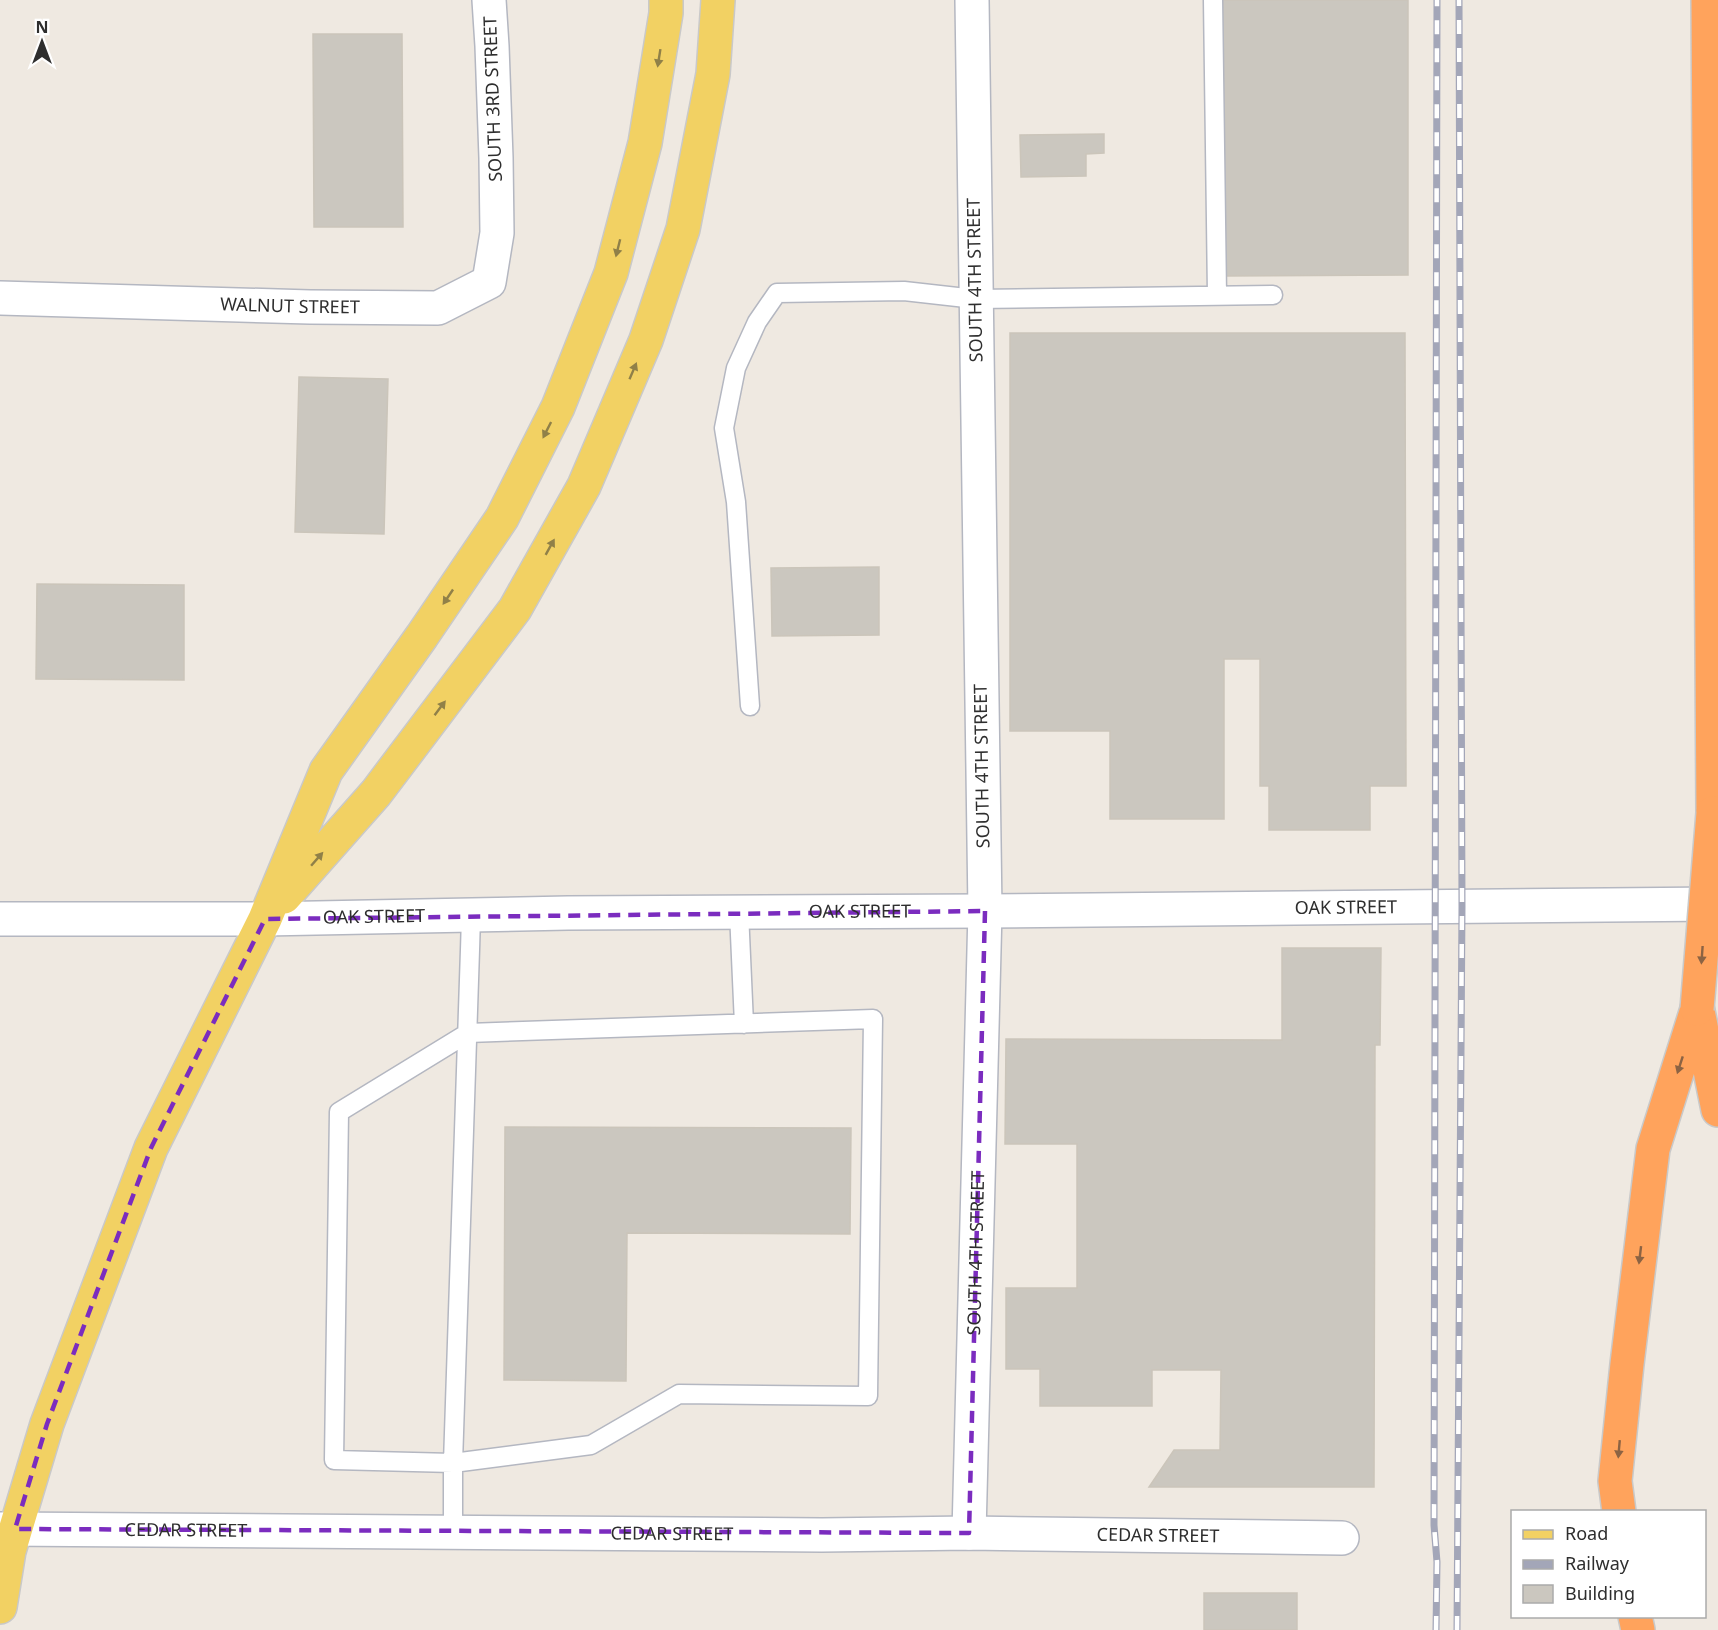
<svg xmlns="http://www.w3.org/2000/svg" width="1718" height="1630" font-family="'Noto Sans',sans-serif">
  <rect width="100%" height="100%" fill="#efe9e1"/>
  <path fill="#cbc7bf" stroke="#cbc5ba" stroke-width="1.5" d="M 1223,0 L 1408,0 L 1408,275 L 1224,276 Z
    M 313,34 L 402,34 L 403,227 L 314,227 Z
    M 1104,134 L 1104,153 L 1086,154 L 1086,176 L 1021,177 L 1020,135 Z
    M 1010,333 L 1405,333 L 1406,786 L 1370,786 L 1370,830 L 1269,830 L 1269,786 L 1260,786 L 1260,659 L 1224,659 L 1224,819 L 1110,819 L 1110,731 L 1010,731 Z
    M 299,377 L 388,379 L 384,534 L 295,532 Z
    M 879,567 L 879,635 L 772,636 L 771,568 Z
    M 37,584 L 184,585 L 184,680 L 36,679 Z
    M 1282,948 L 1381,948 L 1380,1045 L 1375,1045 L 1374,1487 L 1149,1487 L 1174,1450 L 1220,1450 L 1221,1370 L 1152,1370 L 1152,1406 L 1040,1406 L 1040,1369 L 1006,1369 L 1006,1288 L 1077,1288 L 1077,1144 L 1005,1144 L 1006,1039 L 1282,1040 Z
    M 505,1127 L 851,1128 L 850,1234 L 627,1233 L 626,1381 L 504,1380 Z
    M 1204,1593 L 1297,1593 L 1297,1630 L 1204,1630 Z"/>
  <g fill="none" stroke-linecap="round" stroke-linejoin="round">
    <defs>
      <path id="service" d="M 1213,0 L 1217,295
        M 750,706 L 736,502 L 724,428 L 736,368 L 757,322 L 777,293 L 904,291 L 975,299 L 1273,295
        M 739,912 L 744,1024
        M 453,1531 L 453,1463 L 591,1445 L 679,1394 L 868,1396 L 873,1019 L 468,1033 L 339,1112 L 334,1460 L 453,1463 C 459,1281 466,1098 471,915"/>
      <g id="minor">
        <path id="s1" d="M 0,298 L 310,307 L 438,308 L 489,282 L 497,233 L 496,158 L 492,46 L 489,0"/>
        <path id="s2" d="M 0,919 L 265,919 L 568,913 L 985,911 L 1718,904"/>
        <path id="s3" d="M 0,1529 L 822,1535 L 969,1533 L 1342,1538"/>
        <path id="s4" d="M 969,1533 L 985,911 L 972,0"/>
      </g>
      <path id="primary" d="M 284,897 L 376,793 L 515,609 L 584,486 L 646,340 L 683,229 L 713,74 L 718,0
        M 0,1607 L 9,1551 L 47,1424 L 151,1148 L 265,919 L 326,771 L 422,636 L 502,518 L 558,407 L 611,273 L 645,143 L 666,13 L 666,0"/>
      <path id="motorway" d="M 1708,0 L 1713,813
        M 1698,1011 L 1718,1110
        M 1619,1512 L 1615,1481 L 1627,1364 L 1653,1149 L 1697,1009
        M 1635,1616 L 1638,1630"/>
    </defs>
    <use href="#service" stroke="#b4b7c1" stroke-width="21"/>
    <use href="#minor" stroke="#b4b7c1" stroke-width="36"/>
    <use href="#primary" stroke="#c9c9c9" stroke-width="36"/>
    <use href="#motorway" stroke="#c9c9c9" stroke-width="36"/>
    <use href="#service" stroke="#fff" stroke-width="18"/>
    <use href="#minor" stroke="#fff" stroke-width="33"/>
    <use href="#primary" stroke="#f2d163" stroke-width="33"/>
    <use href="#motorway" stroke="#ffa35c" stroke-width="33"/>
    <defs>
      <path id="rail" d="M 1436,1630 L 1437,1562 L 1434,1525 L 1437,0
        M 1457,1630 L 1462,906 L 1459,0"/>
    </defs>
    <use href="#rail" stroke="#a3a6b8" stroke-width="7"/>
    <use href="#rail" stroke="#fff" stroke-width="4.5" stroke-dasharray="14" stroke-linecap="butt"/>
    <defs>
      <path id="motorway-bridge" d="M 1697,1009 L 1713,813"/>
    </defs>
    <use href="#motorway-bridge" stroke="#c9c9c9" stroke-width="36" stroke-linecap="butt"/>
    <use href="#motorway-bridge" stroke="#ffa35c" stroke-width="33"/>
  </g>
  <defs><path id="oneway-solid" d="M-6-.8H1V-3.2L6.5 0L1 3.2V.8H-6Z" transform="scale(1.5)"/></defs>
  <g fill="#908048">
    <use href="#oneway-solid" transform="translate(659 58) rotate(99)"/>
    <use href="#oneway-solid" transform="translate(618 248) rotate(104)"/>
    <use href="#oneway-solid" transform="translate(633 371) rotate(-67)"/>
    <use href="#oneway-solid" transform="translate(547 430) rotate(117)"/>
    <use href="#oneway-solid" transform="translate(550 547) rotate(-61)"/>
    <use href="#oneway-solid" transform="translate(448 597) rotate(124)"/>
    <use href="#oneway-solid" transform="translate(440 708) rotate(-53)"/>
    <use href="#oneway-solid" transform="translate(317 859) rotate(-49)"/>
  </g>
  <g fill="#8c6343">
    <use href="#oneway-solid" transform="translate(1702 955) rotate(94)"/>
    <use href="#oneway-solid" transform="translate(1680 1065) rotate(108)"/>
    <use href="#oneway-solid" transform="translate(1640 1255) rotate(97)"/>
    <use href="#oneway-solid" transform="translate(1619 1449) rotate(95)"/>
  </g>
  <path fill="none" stroke="#7b2cbf" stroke-width="4.5" stroke-dasharray="12 8" stroke-linejoin="round" d="M 985,911 L 969,1533 L 15,1529 L 47,1424 L 151,1148 L 265,919 Z"/>
  <g text-anchor="middle" stroke-width="4.5" stroke-linejoin="round" paint-order="stroke">
    <g font-size="18" fill="#2e2e2e" stroke="#fff">
      <text transform="translate(493 99) rotate(-92)" y="6">SOUTH 3RD STREET</text>
      <text transform="translate(975 280) rotate(-91)" y="6">SOUTH 4TH STREET</text>
      <text dy="6" stroke="none"><textPath href="#s1" startOffset="290">WALNUT STREET</textPath></text>
      <text transform="translate(982 766) rotate(-91)" y="6">SOUTH 4TH STREET</text>
      <text dy="6" stroke="none"><textPath href="#s2" startOffset="1346">OAK STREET</textPath></text>
      <text dy="6" stroke="none"><textPath href="#s2" startOffset="860">OAK STREET</textPath></text>
      <text dy="6" stroke="none"><textPath href="#s2" startOffset="374">OAK STREET</textPath></text>
      <text dy="6" stroke="none"><textPath href="#s4" startOffset="280">SOUTH 4TH STREET</textPath></text>
      <text dy="6" stroke="none"><textPath href="#s3" startOffset="186">CEDAR STREET</textPath></text>
      <text dy="6" stroke="none"><textPath href="#s3" startOffset="672">CEDAR STREET</textPath></text>
      <text dy="6" stroke="none"><textPath href="#s3" startOffset="1158">CEDAR STREET</textPath></text>
    </g>
  </g>
  <rect x="1511" y="1510" width="195" height="108" fill="#ffffff" stroke="#ababab" stroke-width="1.5"/>
  <rect x="1523" y="1530" width="30" height="9" fill="#f2d163" stroke="#ababab" stroke-width="1.5"/>
  <text x="1565" y="1540" font-size="18" fill="#2e2e2e">Road</text>
  <rect x="1523" y="1560" width="30" height="9" fill="#a3a6b8" stroke="#ababab" stroke-width="1.5"/>
  <text x="1565" y="1570" font-size="18" fill="#2e2e2e">Railway</text>
  <rect x="1523" y="1585" width="30" height="18" fill="#cbc7bf" stroke="#ababab" stroke-width="1.5"/>
  <text x="1565" y="1600" font-size="18" fill="#2e2e2e">Building</text>
  <g transform="translate(42 42)" stroke="#ffffff" stroke-width="4.5" paint-order="stroke">
  <path d="M0-4.5L10 22L0 15L-10 22Z" fill="#2e2e2e"/>
  <text y="-9" font-size="16" font-weight="bold" text-anchor="middle" fill="#2e2e2e">N</text>
  </g>
</svg>
